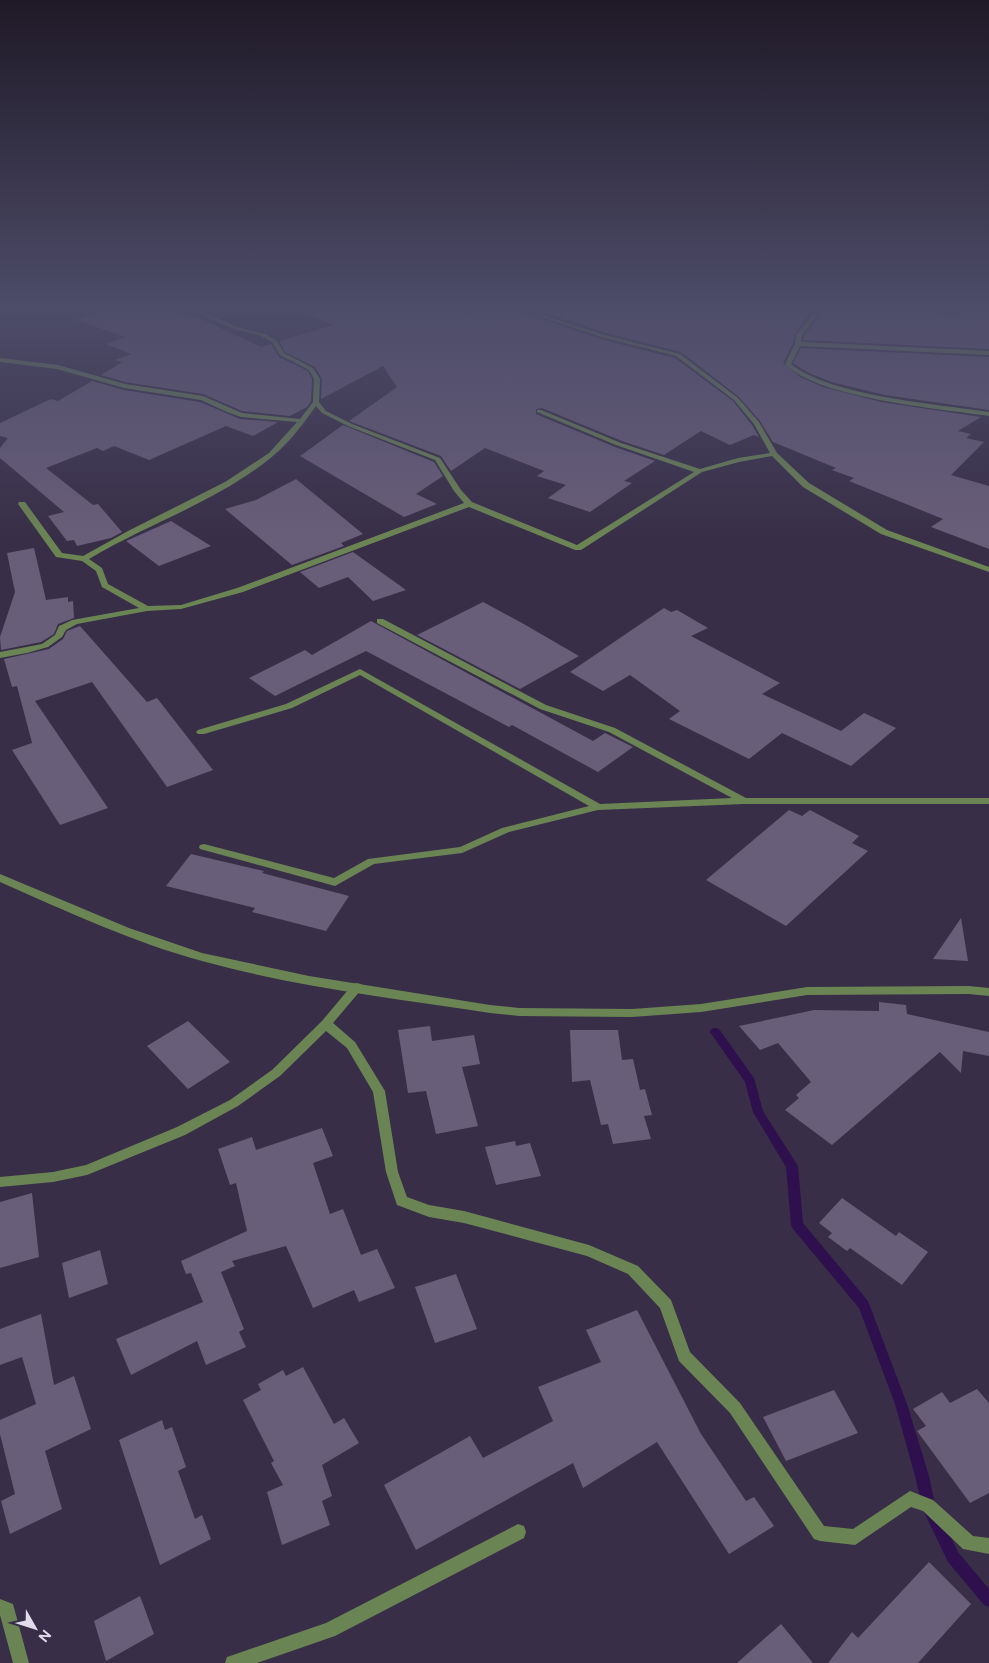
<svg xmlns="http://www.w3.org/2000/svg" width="989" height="1663" font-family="Figtree,sans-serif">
  <rect width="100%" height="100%" fill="#382e47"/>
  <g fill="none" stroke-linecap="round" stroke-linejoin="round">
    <path fill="#2f104e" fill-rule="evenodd" d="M 715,1028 L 719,1029 L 754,1078 L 763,1111 L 798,1166 L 803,1223 L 868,1301 L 907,1404 L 929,1476 L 935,1504 L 958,1552 L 989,1589 L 989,1607 L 984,1605 L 948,1562 L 923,1510 L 915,1476 L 895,1404 L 859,1308 L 793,1229 L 791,1225 L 786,1167 L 753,1112 L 745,1082 L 710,1032 L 711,1029 Z"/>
  </g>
  <path fill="#695e7a" d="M 113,306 L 146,306 L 199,318 L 261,347 L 271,344 L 279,357 L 308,371 L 312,379 L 311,401 L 307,407 L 290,416 L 242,411 L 203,394 L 125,382 L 101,375 L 122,362 L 115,360 L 131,354 L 106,344 L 125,337 L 76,320 Z
    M 290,306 L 425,306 L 475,314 L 476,306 L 505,306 L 600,339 L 675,358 L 733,401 L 752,425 L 759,437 L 754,435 L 730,445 L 701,431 L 664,455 L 622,441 L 542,408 L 536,409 L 536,414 L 615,447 L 655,461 L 624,481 L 632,483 L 590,512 L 548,498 L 566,485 L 537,476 L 544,471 L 485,448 L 451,471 L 441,456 L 349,421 L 397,387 L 383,366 L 321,399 L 322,379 L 315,367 L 285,352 L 279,341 L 333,325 L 289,308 Z
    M 522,306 L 815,306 L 795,334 L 793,343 L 783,363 L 800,377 L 823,387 L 881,402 L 981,417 L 958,431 L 971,434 L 966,438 L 984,442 L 951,475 L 989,486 L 989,549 L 931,527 L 943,519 L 849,481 L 854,478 L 832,470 L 836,468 L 773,442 L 760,421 L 739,397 L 681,352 L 606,333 Z
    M 826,306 L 911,306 L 957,317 L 970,306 L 989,310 L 989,349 L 803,340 L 804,336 Z
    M 801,348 L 989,357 L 989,410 L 885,395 L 832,382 L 809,373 L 793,363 Z
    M 92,381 L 124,390 L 200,402 L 240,419 L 278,422 L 253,436 L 226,426 L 149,460 L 114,446 L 103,451 L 97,448 L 46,468 L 93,505 L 98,504 L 122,532 L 111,538 L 77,546 L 74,540 L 67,541 L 48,516 L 64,512 L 0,458 L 0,448 L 8,438 L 0,436 L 0,423 L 51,399 L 58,401 Z
    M 343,425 L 434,462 L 443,476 L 416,494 L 437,504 L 404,517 L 300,456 Z
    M 296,479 L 363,534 L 341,543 L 344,546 L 292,565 L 225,509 L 256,500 Z
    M 171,521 L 211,546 L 159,566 L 126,541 Z
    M 34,548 L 46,600 L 68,597 L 68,602 L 73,601 L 74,618 L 58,624 L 54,634 L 41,642 L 1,650 L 0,637 L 15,592 L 7,553 Z
    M 353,552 L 406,590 L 373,601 L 348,577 L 319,588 L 300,572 Z
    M 483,602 L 522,623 L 579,656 L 520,689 L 417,635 Z
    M 664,608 L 671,612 L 677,610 L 708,628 L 691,636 L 780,683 L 762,694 L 841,731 L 864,713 L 896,728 L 851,766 L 782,733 L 749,759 L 669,719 L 680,711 L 630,675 L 603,691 L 570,672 Z
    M 371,621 L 593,741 L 605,733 L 633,747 L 598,772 L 512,725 L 509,727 L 366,651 L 275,696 L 249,678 L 305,650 L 312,655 Z
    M 80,626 L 147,702 L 157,698 L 213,770 L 167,787 L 92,682 L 35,701 L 108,808 L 60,825 L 12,750 L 32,743 L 17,686 L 12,687 L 4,659 L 49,649 L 63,639 L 67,631 Z
    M 789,810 L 802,816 L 810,810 L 859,836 L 852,843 L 868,851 L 786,926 L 706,880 Z
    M 191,854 L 264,871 L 262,873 L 349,896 L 326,931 L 252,912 L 255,908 L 166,886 Z
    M 961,918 L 968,961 L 933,959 Z
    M 879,1002 L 906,1005 L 907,1014 L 989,1032 L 989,1056 L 963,1051 L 961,1073 L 940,1052 L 832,1145 L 785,1110 L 799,1098 L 796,1095 L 811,1082 L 778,1043 L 760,1050 L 739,1026 L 814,1010 L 879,1011 Z
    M 188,1021 L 230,1062 L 188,1089 L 147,1046 Z
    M 430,1026 L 432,1041 L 474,1035 L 480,1064 L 462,1067 L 478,1126 L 436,1134 L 426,1091 L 408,1093 L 398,1030 Z
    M 570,1030 L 618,1030 L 622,1060 L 633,1059 L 640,1090 L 645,1089 L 652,1115 L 644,1116 L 651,1139 L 613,1144 L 608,1124 L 601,1125 L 590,1080 L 572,1082 Z
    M 322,1128 L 333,1156 L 313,1163 L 330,1214 L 343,1209 L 361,1255 L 377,1249 L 395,1288 L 359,1302 L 354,1290 L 313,1308 L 286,1246 L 232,1261 L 235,1266 L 221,1272 L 244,1329 L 239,1332 L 246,1347 L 206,1365 L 197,1341 L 131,1375 L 116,1339 L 203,1302 L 191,1273 L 186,1274 L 181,1261 L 247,1231 L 236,1183 L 230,1185 L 218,1149 L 252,1137 L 256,1150 Z
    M 515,1141 L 516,1146 L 530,1143 L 541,1176 L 496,1185 L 485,1147 Z
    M 32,1193 L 39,1257 L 0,1268 L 0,1202 Z
    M 842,1198 L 896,1236 L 899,1232 L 928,1252 L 902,1285 L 850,1248 L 847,1251 L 828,1237 L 832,1233 L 819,1223 Z
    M 100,1250 L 108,1284 L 69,1298 L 62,1263 Z
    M 456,1274 L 477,1329 L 435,1343 L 415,1287 Z
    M 637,1310 L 701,1434 L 746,1501 L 754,1497 L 774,1526 L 729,1554 L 657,1442 L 583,1488 L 573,1463 L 416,1550 L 384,1485 L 470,1436 L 483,1458 L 553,1421 L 538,1387 L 601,1362 L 586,1330 Z
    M 41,1314 L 54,1385 L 74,1376 L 91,1429 L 45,1451 L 62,1509 L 10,1534 L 1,1501 L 15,1494 L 0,1434 L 0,1420 L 36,1404 L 22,1357 L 0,1365 L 0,1329 Z
    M 303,1367 L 334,1424 L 344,1418 L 359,1443 L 322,1465 L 332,1496 L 322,1501 L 330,1525 L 282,1545 L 267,1492 L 283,1485 L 271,1463 L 274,1461 L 243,1400 L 261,1390 L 258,1384 L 283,1370 L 286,1376 Z
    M 977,1389 L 989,1403 L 989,1493 L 970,1503 L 917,1431 L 926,1426 L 913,1409 L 942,1392 L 950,1403 Z
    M 834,1390 L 858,1433 L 786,1461 L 763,1417 Z
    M 162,1420 L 165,1430 L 172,1427 L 186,1467 L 178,1471 L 195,1519 L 202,1515 L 211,1539 L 160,1565 L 119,1440 Z
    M 929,1562 L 971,1604 L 918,1663 L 828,1663 L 852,1632 L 858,1638 Z
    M 140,1596 L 154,1634 L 106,1661 L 94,1621 Z
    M 781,1624 L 813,1663 L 737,1663 Z"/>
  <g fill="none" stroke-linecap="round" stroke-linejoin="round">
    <path fill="#6b8454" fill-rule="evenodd" d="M 179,306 L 187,306 L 238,327 L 265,334 L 276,340 L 284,353 L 313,368 L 320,379 L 319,402 L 326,411 L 352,424 L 440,458 L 461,490 L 472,502 L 577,545 L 694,472 L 616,445 L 537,412 L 537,410 L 541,410 L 621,443 L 700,469 L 738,458 L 770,453 L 754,424 L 734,400 L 676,356 L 601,337 L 507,306 L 516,306 L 605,335 L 680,354 L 738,398 L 759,422 L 777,453 L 809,483 L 887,530 L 989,567 L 989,572 L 881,534 L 803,487 L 772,456 L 739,462 L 702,472 L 581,550 L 575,550 L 469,507 L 243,592 L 181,609 L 147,611 L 77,624 L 66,630 L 62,637 L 48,647 L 27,653 L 0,658 L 0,652 L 42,644 L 55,635 L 59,626 L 72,620 L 139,608 L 102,587 L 96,571 L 82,561 L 56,557 L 18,504 L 19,502 L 25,502 L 62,553 L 83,556 L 128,531 L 225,482 L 269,453 L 297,422 L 241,417 L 227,412 L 201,400 L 124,388 L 57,369 L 0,362 L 0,358 L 58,365 L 125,384 L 203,396 L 242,413 L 300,419 L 313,402 L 314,379 L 309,370 L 280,355 L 272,342 L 261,336 L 234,329 ZM 316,406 L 322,413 L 348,426 L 435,460 L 454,491 L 464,503 L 237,588 L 181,605 L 148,606 L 108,584 L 102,568 L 89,559 C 149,523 219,501 273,456 C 290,442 303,424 316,406 Z
      M 817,306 L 824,307 L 802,335 L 801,342 L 989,351 L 989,355 L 800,346 L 791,364 C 830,396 937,404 989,412 L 989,416 C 941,409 817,398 785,364 L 795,344 L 796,335 L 818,307 Z
      M 377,619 L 383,619 L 546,705 L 615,728 L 746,798 L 989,798 L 989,804 L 744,804 L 598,810 L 509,832 L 462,853 L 374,864 L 335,886 L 200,849 L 199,847 L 200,845 L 204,844 L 334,878 L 368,859 L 460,847 L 502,828 L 589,806 L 360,675 L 292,708 L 204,734 L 198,734 L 196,732 L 198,730 L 286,704 L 360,669 L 600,804 L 732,798 L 609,732 L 540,709 L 377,623 Z
      M 357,983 L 361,984 L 363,987 L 361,990 L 333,1023 L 355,1042 L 385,1091 L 398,1172 L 407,1197 L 429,1205 L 464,1211 L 589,1245 L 638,1266 L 671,1300 L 690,1352 L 740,1403 L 824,1526 L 853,1529 L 910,1491 L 933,1500 L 973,1536 L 989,1538 L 989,1554 L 963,1549 L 923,1511 L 911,1507 L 855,1545 L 820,1541 L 814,1539 L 730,1413 L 679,1361 L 660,1308 L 628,1274 L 587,1256 L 464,1223 L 429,1217 L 397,1205 L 386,1172 L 373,1092 L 347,1048 L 326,1031 L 280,1076 L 238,1106 L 185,1135 L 87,1175 L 53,1182 L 0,1187 L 0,1177 L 53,1172 L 86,1165 L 177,1127 L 230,1100 L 272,1070 L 322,1021 L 353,984 Z
      M 518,1524 L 524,1526 L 526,1532 L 524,1538 L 335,1636 L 257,1663 L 225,1663 L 227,1657 L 233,1655 L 326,1623 Z
      M 0,1599 L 13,1604 L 29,1663 L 13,1663 L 0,1615 Z"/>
    <path fill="#6b8454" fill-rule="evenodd" d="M 0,874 L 129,928 L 202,953 L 309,976 L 490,1005 L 519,1008 L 632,1009 L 701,1004 L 807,987 L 969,986 L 989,988 L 989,996 L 969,994 L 807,995 L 701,1012 L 632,1017 L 519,1016 L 490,1013 C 394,998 296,987 202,961 C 132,942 66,911 0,882 Z"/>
  </g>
  <linearGradient id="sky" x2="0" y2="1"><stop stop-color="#1f1927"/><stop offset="0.57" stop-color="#4d4c69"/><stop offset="1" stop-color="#4d4c69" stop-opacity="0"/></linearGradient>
  <rect width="989" height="539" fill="url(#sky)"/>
  <g transform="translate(35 1628) rotate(129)" stroke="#382e47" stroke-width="4" paint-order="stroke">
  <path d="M0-4L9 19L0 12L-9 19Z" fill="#e1dbeb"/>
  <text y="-8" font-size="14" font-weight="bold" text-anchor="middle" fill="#e1dbeb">N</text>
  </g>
</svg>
